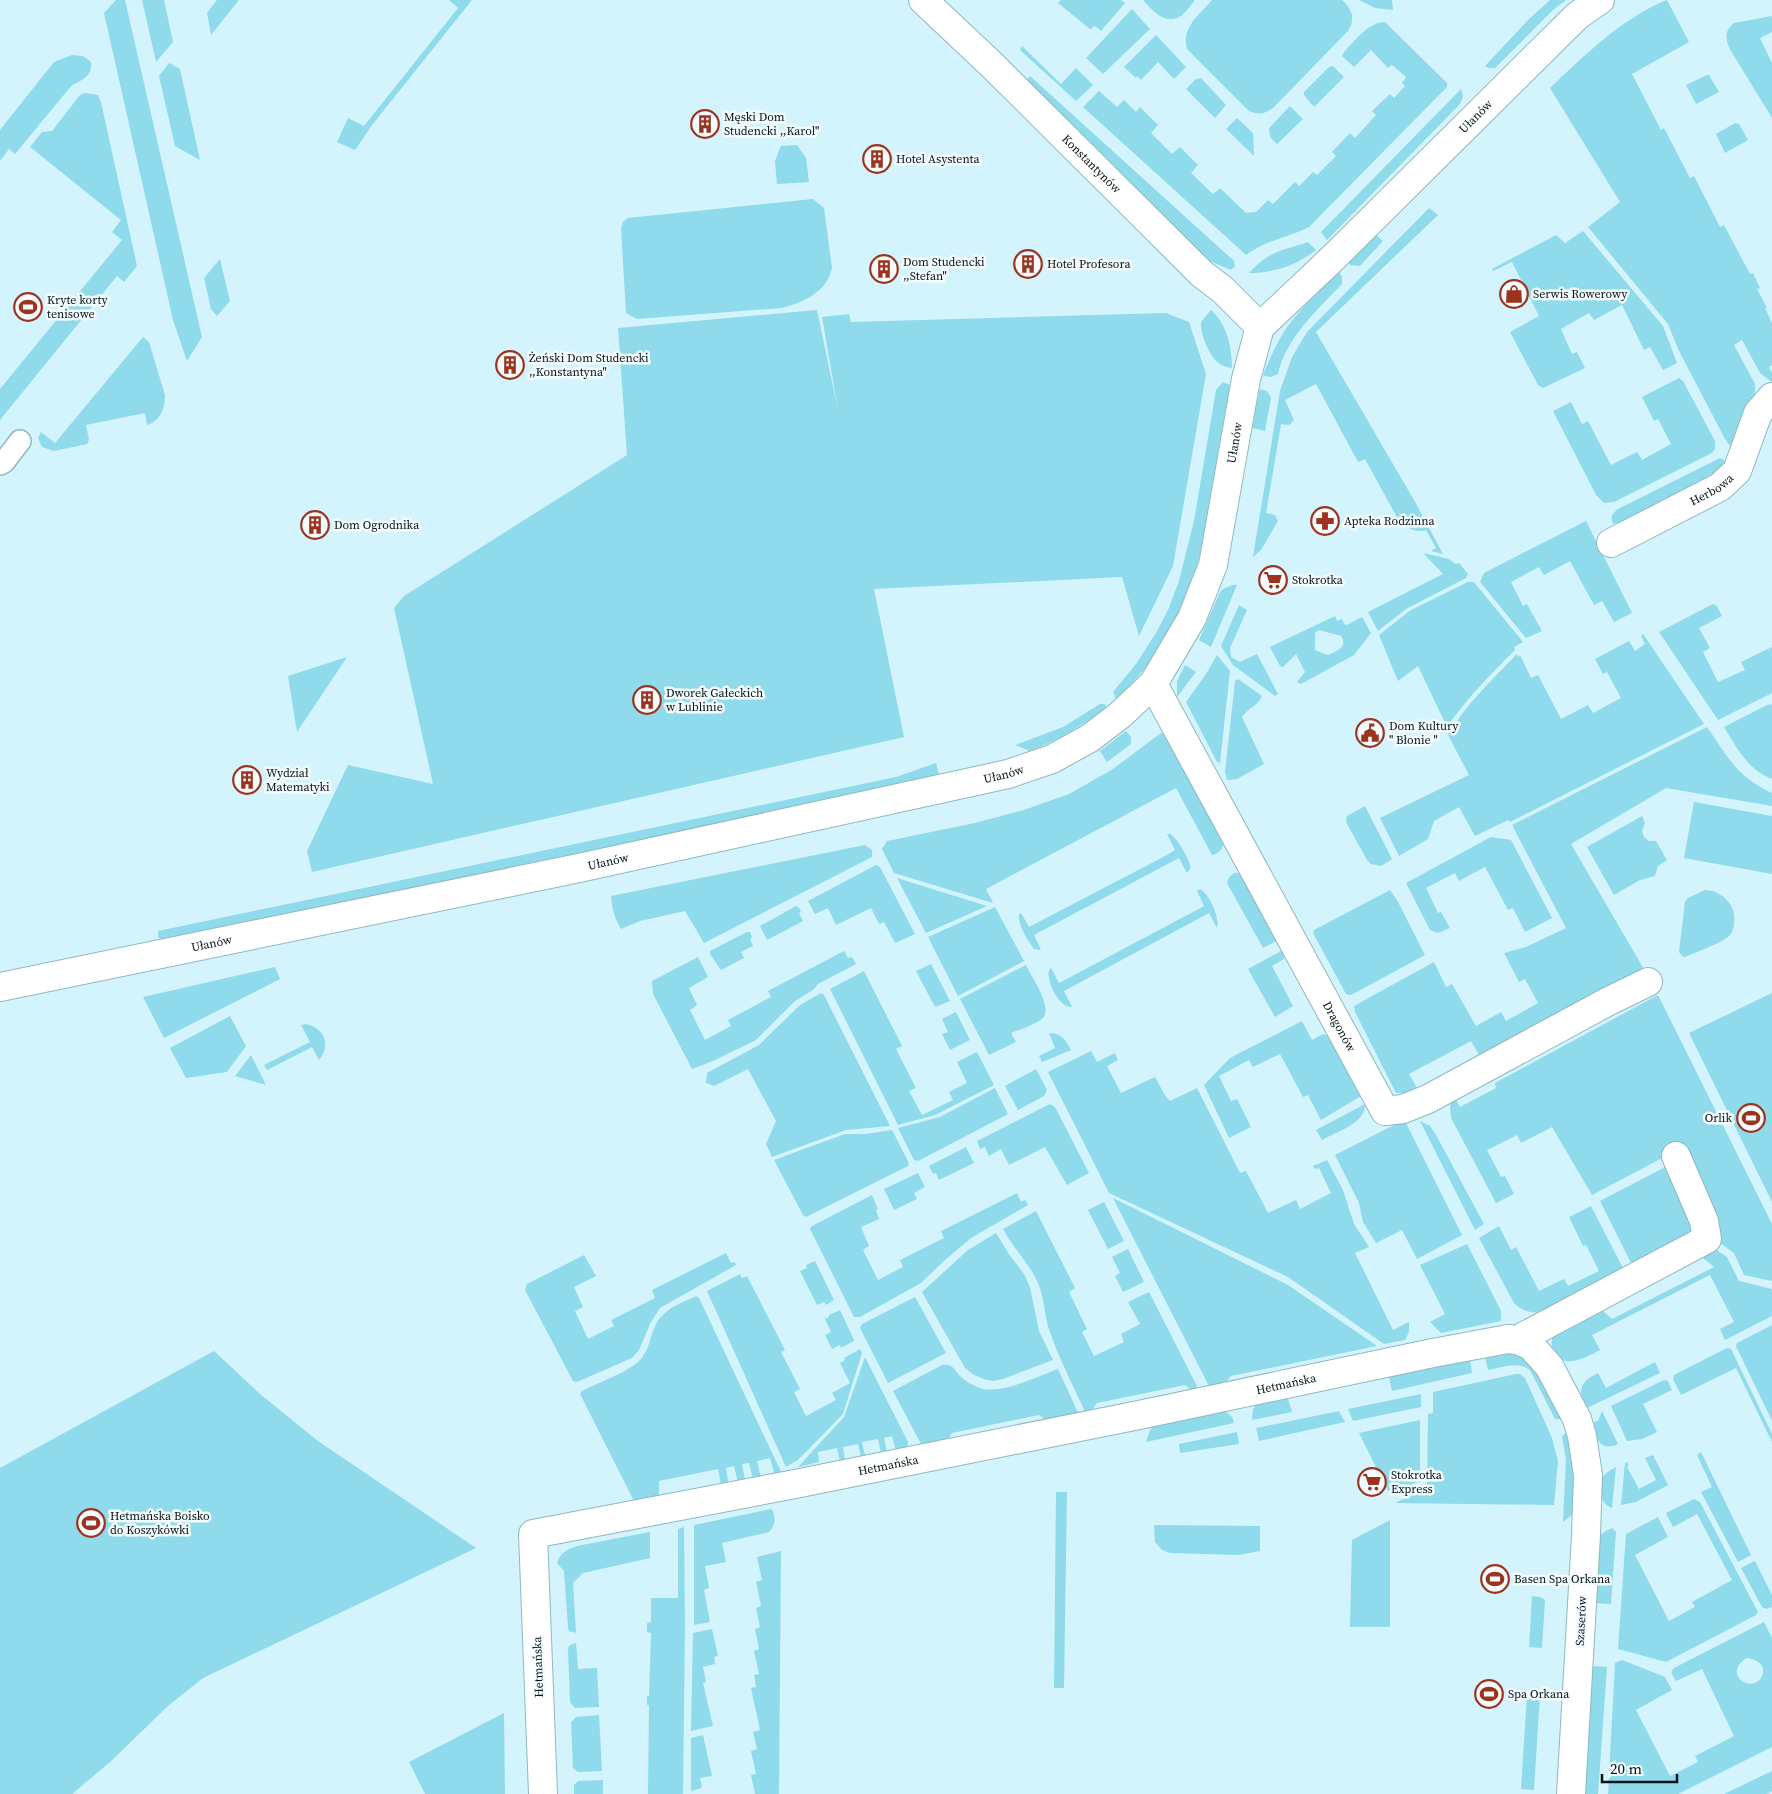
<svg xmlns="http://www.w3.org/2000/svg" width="1772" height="1794" font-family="'Source Serif 4',serif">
  <rect width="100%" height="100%" fill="#d3f4fc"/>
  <path fill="#8fdaeb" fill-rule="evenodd" d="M 116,0 L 125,0 L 202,337 L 187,361 L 173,320 L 104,13 Z
    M 142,0 L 164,0 L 173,42 L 156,62 Z
    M 217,0 L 239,0 L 211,35 L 207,13 Z
    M 449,0 L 472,0 L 372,125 L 355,150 L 337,142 L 348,118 L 364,126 L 458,8 Z
    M 1061,0 L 1121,0 L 1125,3 L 1101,31 L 1095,26 L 1090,29 L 1058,3 Z
    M 1143,0 L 1195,0 C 1191,5 1186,12 1181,16 C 1165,26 1152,10 1143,0 Z
    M 1212,0 L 1342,0 C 1352,9 1356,19 1348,31 L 1273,108 C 1265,114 1258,115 1249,111 L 1187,49 C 1181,28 1199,15 1212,0 Z
    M 1359,0 L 1392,0 L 1393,10 L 1375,8 Z
    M 1550,0 L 1566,0 L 1553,10 L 1495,68 L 1489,68 L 1485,66 L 1529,19 Z
    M 1667,0 L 1689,42 L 1632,74 L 1661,130 L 1664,128 L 1690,178 L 1694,176 L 1720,227 L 1724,225 L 1750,274 L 1753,273 L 1760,288 L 1757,289 L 1767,308 L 1765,308 L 1772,323 L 1772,365 L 1769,367 L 1772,373 L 1772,382 L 1760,373 L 1742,340 L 1734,345 L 1755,384 L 1755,392 L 1737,448 L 1730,446 L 1725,439 L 1678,349 L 1668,324 L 1588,227 L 1620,202 L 1550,88 C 1585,55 1622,18 1667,0 Z
    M 1132,9 L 1150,29 L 1103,74 L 1086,58 Z
    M 1772,16 L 1772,32 L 1760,38 L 1772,63 L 1772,118 L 1731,51 C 1725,40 1724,31 1734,23 Z
    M 1385,22 L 1447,83 L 1447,87 L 1309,227 C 1288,238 1265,240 1246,255 L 1083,107 L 1099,91 L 1117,107 L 1124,100 L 1136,112 L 1140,107 L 1158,125 L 1151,133 L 1172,154 L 1180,147 L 1198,165 L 1191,173 L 1213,194 L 1220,188 L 1246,213 L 1256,212 L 1268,200 L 1273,204 L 1295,182 L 1299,186 L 1313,172 L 1317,175 L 1336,156 L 1332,152 L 1350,133 L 1355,138 L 1376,115 L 1372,111 L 1390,94 L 1394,98 L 1405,86 L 1402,83 L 1406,77 L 1392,65 L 1388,68 L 1371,50 L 1354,67 L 1342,56 L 1344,52 C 1356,40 1367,23 1385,22 Z
    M 1156,35 L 1186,67 L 1174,79 L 1158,62 L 1141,80 L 1137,76 L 1136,78 L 1124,67 Z
    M 1022,46 L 1061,84 L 1076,68 L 1093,85 L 1076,101 L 1020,50 Z
    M 72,55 L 83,56 L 91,62 C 93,75 83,80 72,85 L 15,154 L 9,149 L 0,161 L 0,130 L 54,62 Z
    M 169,63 L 180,69 L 200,160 L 175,146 L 159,76 Z
    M 1333,66 L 1344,77 L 1314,107 L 1304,95 L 1304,92 L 1329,67 Z
    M 1707,75 L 1709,75 L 1719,92 L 1696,104 L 1686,85 Z
    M 1030,76 L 1234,261 L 1235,266 L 1231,270 L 1212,262 L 1198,250 L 1026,81 Z
    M 1201,78 L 1226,105 L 1215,118 L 1186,89 L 1196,79 Z
    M 1461,89 L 1463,97 L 1460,104 L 1327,240 L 1321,232 Z
    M 85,93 L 98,95 L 101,102 L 137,266 L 124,282 L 117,276 L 0,420 L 0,389 L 122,240 L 112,232 L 121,220 L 30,147 L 42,132 L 52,131 L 80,95 Z
    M 1290,106 L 1303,119 L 1277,144 L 1270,137 L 1269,128 Z
    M 1237,118 L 1253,133 L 1254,156 L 1226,129 Z
    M 1735,123 L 1739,124 L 1748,140 L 1725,153 L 1716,134 Z
    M 797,145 L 806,158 L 809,182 L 777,184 L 775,161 L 781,146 Z
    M 813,199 L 824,208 L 832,268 C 827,292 803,303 781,308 L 637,319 L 626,313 L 621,228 L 623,222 L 628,218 Z
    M 1429,208 L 1438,215 L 1316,332 L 1414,500 L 1443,554 L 1431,551 L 1436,548 L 1426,530 C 1415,533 1407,528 1399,521 L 1365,459 L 1358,462 L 1316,384 L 1285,400 L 1294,420 L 1289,425 L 1281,424 L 1266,513 L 1275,515 L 1278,521 L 1261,550 L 1253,557 L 1280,391 L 1292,357 L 1307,332 Z
    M 1583,231 L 1663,326 L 1677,363 L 1663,370 L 1650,347 L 1644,350 L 1622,305 L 1594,320 L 1589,313 L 1561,329 L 1572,354 L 1577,352 L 1585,368 L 1543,388 L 1538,385 L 1510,332 L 1539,316 L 1512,262 L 1493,271 L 1492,269 L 1556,235 L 1565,243 Z
    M 1374,233 L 1383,241 L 1360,266 L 1350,265 L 1347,260 Z
    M 1308,242 L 1316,250 C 1297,265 1274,273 1249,273 C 1269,251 1281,251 1308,242 Z
    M 220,259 L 230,301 L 217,316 L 211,309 L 204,278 Z
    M 1337,270 L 1342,276 L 1342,284 C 1317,310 1286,338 1278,374 L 1271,377 L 1265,376 L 1263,375 C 1272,354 1280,334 1295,317 C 1308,301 1326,287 1337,270 Z
    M 817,310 L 838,410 L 822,317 L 849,314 L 851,322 L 1166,313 L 1189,322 L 1206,374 L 1173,566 L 1139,636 L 1122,577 L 874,589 L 904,737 L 312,872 L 307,851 L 348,765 L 433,784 L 394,608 L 404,596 L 627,455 L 618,328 Z
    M 1211,310 C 1227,324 1232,347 1232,368 C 1228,367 1224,367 1220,364 C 1210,358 1200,334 1201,322 Z
    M 143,337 L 149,342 L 165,395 C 165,407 161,421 147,425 L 145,413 L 86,425 L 89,440 L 87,444 L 54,451 L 42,447 L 38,438 L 41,432 L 55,443 Z
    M 1679,378 L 1683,381 L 1715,441 L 1715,449 L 1712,453 L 1614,502 L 1604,503 L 1596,495 L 1553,411 L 1571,402 L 1582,424 L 1588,421 L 1611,465 L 1637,452 L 1642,460 L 1671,444 L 1658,419 L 1654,421 L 1642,397 Z
    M 1223,382 L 1230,385 C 1224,418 1218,452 1212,486 C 1208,508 1205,531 1200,553 C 1189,603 1155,666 1116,699 L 1113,692 L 1136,664 L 1156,633 L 1168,610 L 1179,581 L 1194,521 L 1216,390 Z
    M 1260,389 L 1267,391 L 1271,398 L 1265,431 L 1252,428 Z
    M 1720,458 L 1729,463 L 1721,470 L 1621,522 L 1613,524 C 1610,516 1612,514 1618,509 Z
    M 1586,521 L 1632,613 L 1614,622 L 1602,601 L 1594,605 L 1570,561 L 1544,575 L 1539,567 L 1511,582 L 1523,606 L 1527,604 L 1542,631 L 1526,638 L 1480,582 L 1484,573 Z
    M 1423,553 L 1449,559 L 1455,564 L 1459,563 L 1468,574 L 1466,578 L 1406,609 L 1378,631 L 1368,612 L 1443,574 Z
    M 1468,582 L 1474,582 L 1523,642 L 1514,647 L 1515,650 C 1490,675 1467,698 1447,727 L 1418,666 L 1398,681 L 1379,635 L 1411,610 Z
    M 1233,585 L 1237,585 L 1211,647 L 1199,640 L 1220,592 L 1223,589 Z
    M 1713,604 L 1717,606 L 1722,616 L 1699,628 L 1710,648 L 1703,652 L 1718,682 L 1745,670 L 1741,662 L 1772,647 L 1772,693 L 1718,720 L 1659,632 Z
    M 1239,605 L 1247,610 L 1230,648 L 1231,657 L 1240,662 L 1257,654 L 1278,694 L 1275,696 L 1233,665 L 1221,646 Z
    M 1335,616 L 1337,621 L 1342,619 L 1344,624 L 1347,625 L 1362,617 L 1371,633 L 1354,655 L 1301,684 L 1297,682 L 1305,672 L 1296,654 L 1283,667 L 1280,666 L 1270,647 ZM 1319,630 L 1341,636 C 1349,647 1335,652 1327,655 L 1315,650 L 1315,633 Z
    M 1643,634 L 1704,724 L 1510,822 L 1508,820 L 1475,836 L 1459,807 L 1434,821 L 1428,839 L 1399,856 L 1380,818 L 1469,775 L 1448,735 C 1466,704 1492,680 1517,654 L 1518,657 L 1520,655 L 1531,678 L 1538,675 L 1561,719 L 1588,705 L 1593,713 L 1621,698 L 1607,672 L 1603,674 L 1595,659 L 1629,641 L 1635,651 L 1645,644 L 1641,636 Z
    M 1217,655 L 1230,671 L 1220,763 L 1217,762 L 1186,702 L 1206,674 Z
    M 347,657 L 297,732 L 288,676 Z
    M 1185,665 L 1196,672 L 1177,697 L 1177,681 Z
    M 1238,679 L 1262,696 C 1258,706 1249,707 1242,717 L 1264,764 L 1237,779 L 1227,780 L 1225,772 L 1235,681 Z
    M 1100,704 L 1105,704 L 1106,707 C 1083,725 1058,740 1030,751 L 1015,745 L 1063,727 Z
    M 1772,704 L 1772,779 C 1748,770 1737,748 1724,727 L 1767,705 Z
    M 1707,727 C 1728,757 1737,777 1772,793 L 1772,806 L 1666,788 L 1571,844 L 1645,971 L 1482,1060 L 1471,1041 L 1409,1074 L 1416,1086 L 1415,1091 L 1408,1093 L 1396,1093 L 1355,1012 L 1354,1006 L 1434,962 L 1446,987 L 1452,984 L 1476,1026 L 1501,1012 L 1506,1021 L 1538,1003 L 1525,979 L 1519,982 L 1504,953 L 1526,947 L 1566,928 L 1512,825 Z
    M 1165,730 L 1224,841 C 1223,849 1220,853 1212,855 L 1176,788 L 986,889 L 993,903 L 894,873 L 882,849 L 887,841 L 975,823 L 1024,810 L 1069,794 L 1113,769 Z
    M 1126,731 L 1131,737 L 1131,744 L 1107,762 L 1100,751 Z
    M 936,763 L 940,778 L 270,917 L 161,939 L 158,937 L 158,931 L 896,777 Z
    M 1694,802 L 1772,816 L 1772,874 L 1684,858 Z
    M 1365,806 L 1392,859 L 1381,866 L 1371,864 L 1367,860 L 1346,822 L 1347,816 Z
    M 1642,816 L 1645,823 L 1642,831 L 1644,837 L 1649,841 L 1656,841 L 1667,860 L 1658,866 L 1655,876 L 1640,880 L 1614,895 L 1587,847 Z
    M 1167,834 L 1170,834 C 1176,837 1189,858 1190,865 C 1191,869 1189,870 1187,873 L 1179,858 L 1034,935 L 1041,950 L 1034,949 C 1028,941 1018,926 1019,915 L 1021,913 L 1029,927 L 1167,855 L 1175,850 Z
    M 1491,837 L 1511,840 L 1552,918 L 1525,932 L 1513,908 L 1508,910 L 1485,867 L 1459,881 L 1455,873 L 1426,888 L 1438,913 L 1441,912 L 1450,928 L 1438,933 L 1430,930 L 1406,883 Z
    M 865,845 L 872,850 L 872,857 L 704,943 L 685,911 L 640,921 L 621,929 C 615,919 612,909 611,896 Z
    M 876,865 L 880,867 L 915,934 L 895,943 L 884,922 L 879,924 L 871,908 L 836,925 L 828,908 L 815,914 L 808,901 Z
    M 1235,873 L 1238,873 L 1245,880 L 1278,940 L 1263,948 L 1227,883 C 1228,878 1230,875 1235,873 Z
    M 897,878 L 987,906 L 926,933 Z
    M 1200,889 C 1210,895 1220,918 1217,928 L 1209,913 L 1064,991 L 1072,1007 C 1059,1008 1046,981 1049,970 L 1051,968 L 1059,983 L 1195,911 L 1204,906 L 1197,891 Z
    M 1390,890 L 1397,900 L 1425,955 L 1355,993 L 1350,995 L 1346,994 L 1313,933 L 1314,930 Z
    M 1705,890 C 1722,891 1737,905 1734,923 C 1734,928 1732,934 1728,937 C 1717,945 1698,951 1685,957 L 1682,956 L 1679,952 L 1685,902 L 1688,898 Z
    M 796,906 L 799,908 L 801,912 L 799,913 L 803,921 L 767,940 L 760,926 Z
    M 995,907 L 1024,961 L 958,996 L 928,937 Z
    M 747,932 L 750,932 L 752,937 L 750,939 L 753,946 L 741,952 L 744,958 L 721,970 L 710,954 L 710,951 Z
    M 1283,950 L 1285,953 L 1284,959 L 1272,966 L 1293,1006 L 1275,1017 L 1248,969 Z
    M 844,951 L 848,958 L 852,957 L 856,964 L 818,984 L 813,990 L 795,1001 L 756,1040 L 715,1060 L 692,1069 L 653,994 L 652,981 L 698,957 L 708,977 L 689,988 L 697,1005 L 690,1010 L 705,1040 L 731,1026 L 728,1020 L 771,997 L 768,991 Z
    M 931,964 L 950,1001 L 935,1007 L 916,971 Z
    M 1026,965 C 1031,976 1053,1007 1043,1018 C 1035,1025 1021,1029 1011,1033 L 1016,1042 L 989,1055 L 960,999 Z
    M 275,967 L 280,979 L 164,1038 L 143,997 Z
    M 864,971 L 902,1046 L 896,1049 L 916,1088 L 909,1091 L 922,1115 L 953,1100 L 949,1092 L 967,1083 L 957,1062 L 977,1052 L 994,1085 L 935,1115 L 898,1125 L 830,989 Z
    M 821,993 L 824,995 L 890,1126 L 846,1130 L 772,1157 L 766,1144 L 776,1121 L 748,1069 L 714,1086 L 706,1083 L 707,1073 L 759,1045 L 800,1005 Z
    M 1772,993 L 1772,1202 L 1689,1033 Z
    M 1658,995 L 1772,1224 L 1772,1281 L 1744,1275 L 1734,1253 L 1720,1243 L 1721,1242 L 1678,1145 L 1666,1156 L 1592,1195 L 1552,1127 L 1521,1143 L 1517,1135 L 1487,1150 L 1501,1177 L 1505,1176 L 1514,1194 L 1496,1203 L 1451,1118 L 1450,1106 L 1454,1097 L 1460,1107 L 1496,1088 L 1495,1083 Z
    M 956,1012 L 970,1040 L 950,1050 L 942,1034 L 948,1032 L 942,1019 Z
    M 230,1016 L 246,1046 L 227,1072 L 186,1078 L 170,1048 Z
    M 1302,1021 L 1312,1040 L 1323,1034 L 1329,1036 L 1361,1096 L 1321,1120 L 1308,1095 L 1303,1097 L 1280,1054 L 1253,1067 L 1249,1060 L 1219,1076 L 1231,1101 L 1237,1099 L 1251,1127 L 1229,1138 L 1204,1085 L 1230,1058 Z
    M 306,1024 C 325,1028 331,1046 319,1060 L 312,1047 L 267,1070 L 264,1065 L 310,1042 L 301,1025 Z
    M 1049,1033 C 1061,1033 1066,1040 1071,1050 L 1042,1062 L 1039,1056 L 1055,1048 Z
    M 1091,1051 L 1097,1062 L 1115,1053 L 1118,1060 L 1107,1066 L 1121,1093 L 1155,1077 L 1166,1097 L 1170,1101 L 1197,1088 L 1240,1173 L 1246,1171 L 1268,1213 L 1296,1200 L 1300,1209 L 1331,1193 L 1319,1168 L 1315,1169 L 1313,1166 L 1327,1160 L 1343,1190 L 1354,1224 L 1369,1247 L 1355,1253 L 1393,1330 L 1409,1322 L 1409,1332 L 1405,1340 L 1384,1344 L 1288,1277 L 1109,1193 L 1048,1072 Z
    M 251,1055 L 266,1085 L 235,1076 Z
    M 1036,1069 L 1047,1090 L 1044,1096 L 1018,1110 L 1005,1086 Z
    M 995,1088 L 1008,1114 L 918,1161 L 914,1160 L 898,1128 L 940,1117 Z
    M 1050,1104 L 1055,1107 L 1089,1173 L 1067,1185 L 1045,1147 L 1009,1165 L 1001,1149 L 989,1156 L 985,1147 L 980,1149 L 977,1141 Z
    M 1365,1104 C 1366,1123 1336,1132 1322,1140 L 1316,1130 Z
    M 1420,1121 L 1430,1126 L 1436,1135 L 1484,1224 L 1475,1230 Z
    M 1400,1122 L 1406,1123 L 1462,1235 L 1417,1259 L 1402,1230 L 1376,1243 L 1363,1222 L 1359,1203 L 1335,1155 Z
    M 892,1130 L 909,1163 L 908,1166 L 806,1217 L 803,1215 L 774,1160 L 845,1134 L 866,1134 Z
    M 966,1147 L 974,1163 L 939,1180 L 936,1173 L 933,1174 L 929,1166 Z
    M 1669,1165 L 1698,1232 L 1634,1269 L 1600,1201 Z
    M 918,1173 L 925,1187 L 914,1193 L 917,1199 L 894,1210 L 884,1189 Z
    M 1017,1193 L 1021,1202 L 1025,1200 L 1028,1205 L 971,1238 L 945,1260 L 921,1283 L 860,1317 L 854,1317 L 810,1229 L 812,1226 L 872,1195 L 878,1209 L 876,1210 L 879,1219 L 861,1227 L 869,1246 L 863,1250 L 878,1280 L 903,1267 L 900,1260 L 944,1238 L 941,1231 Z
    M 1113,1198 L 1288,1285 L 1377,1346 L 1231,1376 L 1224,1385 L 1211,1390 Z
    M 1104,1202 L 1124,1241 L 1108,1249 L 1088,1210 Z
    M 1591,1206 L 1626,1274 L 1540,1313 C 1529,1312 1522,1311 1514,1303 L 1479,1238 L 1499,1226 L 1511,1250 L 1516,1247 L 1539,1291 L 1564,1279 L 1568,1286 L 1599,1271 L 1586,1245 L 1583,1246 L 1569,1217 Z
    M 1036,1211 L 1075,1288 L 1069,1292 L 1087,1329 L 1082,1332 L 1094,1356 L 1124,1342 L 1121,1334 L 1140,1324 L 1128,1302 L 1149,1292 L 1200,1392 L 1193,1391 L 1185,1385 L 1097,1403 L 1087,1416 C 1075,1389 1061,1363 1051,1335 C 1044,1319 1045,1299 1038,1283 C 1029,1263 1013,1248 1003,1229 Z
    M 996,1233 L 1009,1254 L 1024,1274 L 1030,1287 L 1039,1331 L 1053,1360 L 1003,1379 L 993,1381 L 984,1379 L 974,1375 L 965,1368 L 922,1292 L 968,1250 Z
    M 1467,1244 L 1501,1311 L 1501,1321 L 1441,1333 L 1430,1322 L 1445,1314 L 1420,1265 Z
    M 1712,1247 L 1727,1257 L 1739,1281 L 1772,1289 L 1772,1316 L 1725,1340 L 1720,1329 L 1734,1322 L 1710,1275 L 1592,1335 L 1600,1350 C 1586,1358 1561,1371 1553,1349 C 1551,1344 1551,1338 1554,1334 C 1558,1327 1588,1311 1596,1305 L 1612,1319 L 1714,1267 L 1698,1254 Z
    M 1128,1249 L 1144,1282 L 1123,1292 L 1115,1276 L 1120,1273 L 1112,1257 Z
    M 726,1253 L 731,1263 L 735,1262 L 736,1265 L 660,1308 L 651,1322 L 639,1350 L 632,1358 L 577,1382 L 573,1381 L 525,1290 L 527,1284 L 584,1255 L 596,1276 L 574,1287 L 583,1307 L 575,1311 L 588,1339 L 614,1326 L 611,1320 L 655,1298 L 652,1290 Z
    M 815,1261 L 834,1300 L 826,1305 L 824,1302 L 817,1305 L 800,1271 L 807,1268 L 806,1265 Z
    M 740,1274 L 742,1278 L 747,1276 L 785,1350 L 781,1352 L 800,1389 L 794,1392 L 806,1416 L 836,1400 L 832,1393 L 850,1383 L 840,1363 L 845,1360 L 844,1358 L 860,1349 L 862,1353 L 843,1414 L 798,1460 L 786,1467 L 707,1291 Z
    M 696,1296 L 699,1298 L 784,1478 L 776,1479 L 770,1458 L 757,1461 L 762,1482 L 754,1483 L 749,1463 L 742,1464 L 746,1485 L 739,1487 L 734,1466 L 726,1468 L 729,1488 L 722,1490 L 718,1469 L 659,1481 L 659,1502 L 637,1507 L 580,1394 L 582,1391 C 599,1382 627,1373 640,1360 C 652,1348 650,1326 663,1315 C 671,1306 686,1301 696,1296 Z
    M 915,1297 L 946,1353 L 888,1383 L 860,1328 L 862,1324 Z
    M 840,1310 L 854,1340 L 854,1341 L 841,1348 L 840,1345 L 832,1349 L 825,1335 L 831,1332 L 825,1319 L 829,1317 L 829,1315 Z
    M 1772,1325 L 1772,1421 L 1736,1346 L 1737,1343 Z
    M 1727,1348 L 1731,1349 L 1772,1434 L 1772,1442 L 1736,1368 L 1681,1395 L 1673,1379 L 1674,1375 Z
    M 214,1351 L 260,1394 L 318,1441 L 476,1548 L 203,1678 L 168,1706 L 110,1762 L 72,1794 L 0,1794 L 0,1468 Z
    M 1484,1352 L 1518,1353 L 1538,1369 L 1562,1419 L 1555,1419 L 1530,1370 C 1517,1361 1503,1367 1488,1370 Z
    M 1469,1355 L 1472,1373 L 1392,1391 L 1389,1377 L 1390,1374 Z
    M 865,1357 L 908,1442 L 907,1452 L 897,1455 L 892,1436 L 884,1438 L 888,1457 L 882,1458 L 878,1439 L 862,1442 L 866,1460 L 862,1461 L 858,1444 L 843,1447 L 846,1465 L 841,1466 L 837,1448 L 818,1452 L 819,1462 L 798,1467 L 844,1417 Z
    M 1655,1362 L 1660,1373 L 1585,1409 C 1578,1391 1579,1382 1598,1373 L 1606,1388 Z
    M 942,1365 C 954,1364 953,1369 960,1376 C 965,1381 974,1386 980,1388 C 1001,1395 1038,1376 1058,1369 L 1080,1417 L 1047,1421 L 1039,1415 L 952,1433 L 946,1442 L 927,1449 L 921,1444 L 893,1391 Z
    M 1516,1374 L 1520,1374 L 1525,1378 L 1552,1438 L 1558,1461 L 1554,1505 L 1395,1503 L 1427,1487 L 1428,1414 L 1433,1413 L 1433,1392 Z
    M 1664,1380 L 1668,1381 L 1672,1390 L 1643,1404 L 1657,1432 L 1642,1439 L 1627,1441 L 1611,1406 Z
    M 1421,1394 L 1421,1407 L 1353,1421 L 1348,1409 Z
    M 1287,1396 L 1292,1412 L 1252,1420 L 1253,1409 L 1259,1401 Z
    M 1224,1410 L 1232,1417 L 1234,1423 L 1146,1442 L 1150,1430 L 1154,1425 Z
    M 1339,1411 L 1345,1422 L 1259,1441 L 1256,1428 Z
    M 1602,1411 L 1618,1444 C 1600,1453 1595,1436 1591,1423 L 1598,1421 Z
    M 1420,1420 L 1420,1481 L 1404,1488 L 1402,1485 L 1388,1491 L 1359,1433 Z
    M 1237,1432 L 1239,1444 L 1180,1453 L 1179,1444 Z
    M 1566,1433 C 1573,1457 1578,1490 1573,1514 L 1563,1522 L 1566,1460 L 1562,1436 Z
    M 1701,1452 L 1751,1555 L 1738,1562 L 1701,1492 L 1712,1487 L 1697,1455 Z
    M 1653,1455 L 1668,1485 L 1636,1502 L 1621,1505 L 1625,1463 L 1627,1462 L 1629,1466 L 1627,1467 L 1639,1489 L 1656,1480 L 1645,1458 Z
    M 1616,1467 L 1612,1508 C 1600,1504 1597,1488 1603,1477 C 1606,1472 1611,1470 1616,1467 Z
    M 1056,1492 L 1067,1492 L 1064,1688 L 1054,1688 Z
    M 1694,1499 L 1700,1502 L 1758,1612 L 1756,1615 L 1666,1662 L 1618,1649 L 1626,1534 L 1658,1517 L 1668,1537 L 1635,1555 L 1669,1621 L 1695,1607 L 1692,1602 L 1732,1580 L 1697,1514 L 1673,1527 L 1666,1513 Z
    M 771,1509 L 773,1511 C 776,1520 775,1525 769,1532 L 722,1543 L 726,1562 L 705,1566 L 709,1588 L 704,1590 L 710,1622 L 694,1625 L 694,1525 Z
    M 1390,1520 L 1390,1627 L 1350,1627 L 1352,1540 Z
    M 1154,1525 L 1260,1526 L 1260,1551 L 1238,1555 L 1170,1553 L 1162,1550 L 1155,1542 Z
    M 684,1527 L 685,1624 L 683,1794 L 648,1794 L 649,1705 L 647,1705 L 647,1696 L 649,1696 L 651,1633 L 647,1632 L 647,1623 L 651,1622 L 651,1598 L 678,1598 L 678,1529 Z
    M 1612,1528 L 1616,1532 L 1611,1604 L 1593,1603 L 1599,1537 L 1604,1532 Z
    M 650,1532 L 650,1558 L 583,1573 L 573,1583 L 576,1633 L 569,1631 L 568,1627 L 564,1571 L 557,1563 C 561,1552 566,1550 577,1546 Z
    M 781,1551 L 779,1794 L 755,1794 L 751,1775 L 756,1774 L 751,1751 L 757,1749 L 753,1732 L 760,1730 L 751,1688 L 756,1687 L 754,1675 L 759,1674 L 754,1651 L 759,1649 L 755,1629 L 760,1627 L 756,1608 L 761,1606 L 756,1582 L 762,1580 L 757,1557 Z
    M 1755,1561 L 1772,1595 L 1772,1607 L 1767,1609 L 1762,1607 L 1741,1568 Z
    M 1532,1596 L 1540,1597 L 1545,1600 L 1542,1648 L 1529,1647 Z
    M 1764,1622 L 1772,1638 L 1772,1747 L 1678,1794 L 1608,1794 L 1615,1663 L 1622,1660 L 1665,1677 L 1672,1690 L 1636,1710 L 1670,1776 L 1698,1762 L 1695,1756 L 1734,1736 L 1702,1669 L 1676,1681 L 1671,1672 L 1674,1668 ZM 1747,1658 C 1756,1659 1767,1665 1762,1676 C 1752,1696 1721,1673 1747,1658 Z
    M 712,1629 L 718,1656 L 714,1657 L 715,1664 L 703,1667 L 706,1682 L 703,1683 L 713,1726 L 691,1731 L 693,1633 Z
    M 576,1643 L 578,1669 L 597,1668 L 599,1707 L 575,1708 L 570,1702 L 568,1648 L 570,1645 Z
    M 1592,1666 L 1607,1667 L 1598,1794 L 1584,1794 Z
    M 1527,1695 L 1540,1695 L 1534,1790 L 1521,1789 Z
    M 504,1713 L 505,1794 L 425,1794 L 409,1762 Z
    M 599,1715 L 602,1771 L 578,1772 L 573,1768 L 571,1722 L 576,1717 Z
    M 703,1735 L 712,1776 L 700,1778 L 702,1788 L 691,1791 L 691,1738 Z
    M 1772,1771 L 1772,1791 L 1767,1794 L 1724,1794 Z
    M 603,1780 L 603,1794 L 574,1794 L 574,1785 L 578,1781 Z"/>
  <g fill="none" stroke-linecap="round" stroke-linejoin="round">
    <defs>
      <path id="pedestrian" d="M 0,464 L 4,462 L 20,441"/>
      <g id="minor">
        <path id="s1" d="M 923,0 L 993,66 L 1202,274 L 1223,290 L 1260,327"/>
        <path id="s2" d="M 1611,543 L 1720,487 L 1737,471 L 1758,413 L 1772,397"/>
        <path id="s3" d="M 1153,684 L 1385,1111 L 1403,1109 L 1428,1099 L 1607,1002 L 1648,982"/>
        <path id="s4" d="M 0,987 L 579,868 L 1008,774 L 1052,759 L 1090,738 L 1120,715 L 1153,684 L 1192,618 L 1213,565 L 1246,379 L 1260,327 L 1335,256 L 1577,16 L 1600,0"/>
        <path d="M 1517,1340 L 1707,1239 L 1704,1221 L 1676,1156"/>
        <path id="s5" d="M 543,1794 L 533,1534 L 790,1485 L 1139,1415 L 1433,1353 L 1508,1339 L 1517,1340 L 1531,1346 L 1549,1366 L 1577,1419 L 1582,1436 L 1588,1475 L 1586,1535 L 1571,1794"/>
      </g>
    </defs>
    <use href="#pedestrian" stroke="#8fb8c1" stroke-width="24"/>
    <use href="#minor" stroke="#8fb8c1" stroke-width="30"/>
    <use href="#pedestrian" stroke="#fff" stroke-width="21"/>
    <use href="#minor" stroke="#fff" stroke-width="28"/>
  </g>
  <defs>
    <symbol id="building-ring" viewBox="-11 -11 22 22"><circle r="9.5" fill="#f4fcfe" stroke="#9c331e" stroke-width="1.5"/><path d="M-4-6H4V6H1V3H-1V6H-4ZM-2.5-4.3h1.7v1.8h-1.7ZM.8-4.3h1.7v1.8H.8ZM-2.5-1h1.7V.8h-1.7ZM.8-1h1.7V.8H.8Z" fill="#9c331e"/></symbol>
    <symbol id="shop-ring" viewBox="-11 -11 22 22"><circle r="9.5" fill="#f4fcfe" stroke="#9c331e" stroke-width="1.5"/><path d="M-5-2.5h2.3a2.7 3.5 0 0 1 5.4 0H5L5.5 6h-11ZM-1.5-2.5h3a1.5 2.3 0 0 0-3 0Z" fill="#9c331e"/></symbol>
    <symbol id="stadium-ring" viewBox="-11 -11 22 22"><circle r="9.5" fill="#f4fcfe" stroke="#9c331e" stroke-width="1.5"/><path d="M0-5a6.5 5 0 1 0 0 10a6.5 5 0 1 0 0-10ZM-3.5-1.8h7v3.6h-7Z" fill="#9c331e"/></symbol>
    <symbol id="pharmacy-ring" viewBox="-11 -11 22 22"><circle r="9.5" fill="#f4fcfe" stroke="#9c331e" stroke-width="1.5"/><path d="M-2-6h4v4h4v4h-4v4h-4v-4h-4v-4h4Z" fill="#9c331e"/></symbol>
    <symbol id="supermarket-ring" viewBox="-11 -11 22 22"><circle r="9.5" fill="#f4fcfe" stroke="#9c331e" stroke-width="1.5"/><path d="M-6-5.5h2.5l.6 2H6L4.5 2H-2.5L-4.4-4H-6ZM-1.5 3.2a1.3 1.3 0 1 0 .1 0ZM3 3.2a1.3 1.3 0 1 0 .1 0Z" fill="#9c331e"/></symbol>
    <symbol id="civic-ring" viewBox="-11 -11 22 22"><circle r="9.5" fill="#f4fcfe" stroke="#9c331e" stroke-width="1.5"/><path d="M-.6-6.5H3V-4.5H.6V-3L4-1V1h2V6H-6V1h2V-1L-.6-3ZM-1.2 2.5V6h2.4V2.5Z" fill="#9c331e"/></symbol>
  </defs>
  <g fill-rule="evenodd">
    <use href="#building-ring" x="689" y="108" width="32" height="32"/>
    <use href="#building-ring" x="861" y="143" width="32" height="32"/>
    <use href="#building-ring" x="1012" y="248" width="32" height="32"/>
    <use href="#building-ring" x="868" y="253" width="32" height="32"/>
    <use href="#shop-ring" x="1498" y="278" width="32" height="32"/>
    <use href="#stadium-ring" x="12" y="291" width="32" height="32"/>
    <use href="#building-ring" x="494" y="349" width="32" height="32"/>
    <use href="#pharmacy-ring" x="1309" y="505" width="32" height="32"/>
    <use href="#building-ring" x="299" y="509" width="32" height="32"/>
    <use href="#supermarket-ring" x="1257" y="564" width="32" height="32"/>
    <use href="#building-ring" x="631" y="684" width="32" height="32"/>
    <use href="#civic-ring" x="1354" y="717" width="32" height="32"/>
    <use href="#building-ring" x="231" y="764" width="32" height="32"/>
    <use href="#stadium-ring" x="1735" y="1102" width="32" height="32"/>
    <use href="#supermarket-ring" x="1356" y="1466" width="32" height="32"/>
    <use href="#stadium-ring" x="75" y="1507" width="32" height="32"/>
    <use href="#stadium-ring" x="1479" y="1563" width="32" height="32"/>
    <use href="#stadium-ring" x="1473" y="1678" width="32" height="32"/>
  </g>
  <g text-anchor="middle" stroke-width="5" stroke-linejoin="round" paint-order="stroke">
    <g font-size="12" fill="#051417" stroke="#f4fcfe">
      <text dy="4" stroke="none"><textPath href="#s4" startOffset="1881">Ułanów</textPath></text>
      <text dy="4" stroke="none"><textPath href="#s1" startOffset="235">Konstantynów</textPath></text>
      <text dy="4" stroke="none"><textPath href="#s4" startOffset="1461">Ułanów</textPath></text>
      <text dy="4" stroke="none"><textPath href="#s2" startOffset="114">Herbowa</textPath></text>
      <text dy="4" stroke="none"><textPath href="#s4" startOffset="1026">Ułanów</textPath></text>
      <text dy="4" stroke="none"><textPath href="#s4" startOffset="621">Ułanów</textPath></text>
      <text dy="4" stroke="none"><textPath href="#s4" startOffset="216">Ułanów</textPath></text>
      <text dy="4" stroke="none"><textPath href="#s3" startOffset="390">Dragonów</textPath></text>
      <text dy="4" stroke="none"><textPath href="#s5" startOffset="1028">Hetmańska</textPath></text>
      <text dy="4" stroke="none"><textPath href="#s5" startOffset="622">Hetmańska</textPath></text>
      <text transform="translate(1581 1621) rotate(-87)" y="4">Szaserów</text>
      <text transform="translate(538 1667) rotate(-92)" y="4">Hetmańska</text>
    </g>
    <g font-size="12" fill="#051417" stroke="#f4fcfe" text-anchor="start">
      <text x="724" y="121">Męski Dom<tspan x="724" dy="14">Studencki ,,Karol"</tspan></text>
      <text x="896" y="163">Hotel Asystenta</text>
      <text x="903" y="266">Dom Studencki<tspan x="903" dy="14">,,Stefan"</tspan></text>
      <text x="1047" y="268">Hotel Profesora</text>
      <text x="1533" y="298">Serwis Rowerowy</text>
      <text x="47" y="304">Kryte korty<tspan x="47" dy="14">tenisowe</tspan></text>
      <text x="529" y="362">Żeński Dom Studencki<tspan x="529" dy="14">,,Konstantyna"</tspan></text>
      <text x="1344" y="525">Apteka Rodzinna</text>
      <text x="334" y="529">Dom Ogrodnika</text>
      <text x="1292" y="584">Stokrotka</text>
      <text x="666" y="697">Dworek Gałeckich<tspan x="666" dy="14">w Lublinie</tspan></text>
      <text x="1389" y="730">Dom Kultury<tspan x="1389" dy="14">" Błonie "</tspan></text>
      <text x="266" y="777">Wydział<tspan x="266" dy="14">Matematyki</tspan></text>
      <text x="1732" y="1122" text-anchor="end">Orlik</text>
      <text x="1391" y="1479">Stokrotka<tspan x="1391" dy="14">Express</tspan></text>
      <text x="110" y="1520">Hetmańska Boisko<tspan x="110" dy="14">do Koszykówki</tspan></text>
      <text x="1514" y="1583">Basen Spa Orkana</text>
      <text x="1508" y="1698">Spa Orkana</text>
    </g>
  </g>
  <path d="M1602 1774v8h75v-8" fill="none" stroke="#051417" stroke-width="2.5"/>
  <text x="1610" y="1774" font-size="15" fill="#051417" stroke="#f4fcfe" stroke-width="4" paint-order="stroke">20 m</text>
</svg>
